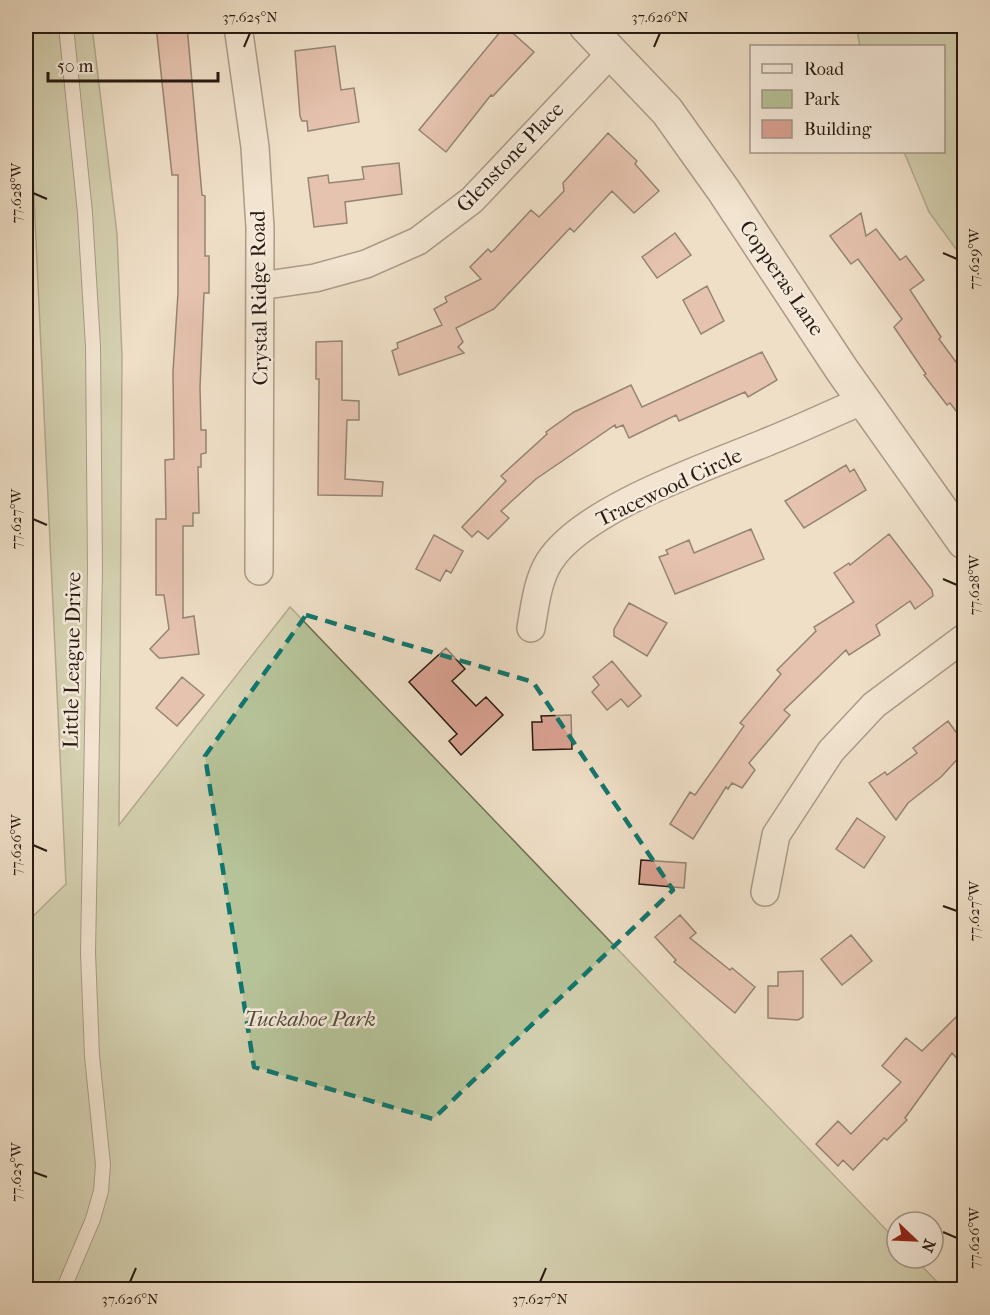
<svg xmlns="http://www.w3.org/2000/svg" width="990" height="1315" font-family="'IM FELL French Canon',serif">
  <rect width="100%" height="100%" fill="#efdfc7"/>
  <filter id="stains"><feTurbulence type="fractalNoise" baseFrequency=".00333" numOctaves="4"/><feColorMatrix values="0 0 0 0 .2 0 0 0 0 .09 0 0 0 0 .02 0 0 0 .5 -.17"/></filter>
  <radialGradient id="worn" r=".72"><stop offset=".6" stop-color="#630" stop-opacity="0"/><stop offset="1" stop-color="#630" stop-opacity=".3"/></radialGradient>
  <path fill="#b6c298" stroke="#6e6e54" stroke-width="1.5" d="M 26,26 L 92,26 L 117,234 L 122,356 L 119,825 L 290,607 L 897,1241 L 897,1258 L 914,1258 L 944,1289 L 26,1289 L 26,923 L 66,884 Z
    M 856,26 L 964,26 L 964,260 L 929,212 L 904,152 L 944,152 L 944,46 L 860,46 Z"/>
  <path fill="#dba293" stroke="#271a11" stroke-width="1.5" d="M 156,26 L 187,26 L 202,195 L 205,196 L 205,256 L 209,256 L 209,293 L 204,293 L 200,387 L 201,430 L 206,430 L 206,453 L 201,454 L 201,467 L 198,467 L 199,513 L 193,513 L 193,526 L 183,526 L 183,618 L 194,616 L 199,654 L 163,658 L 159,658 L 150,649 L 169,629 L 164,595 L 156,595 L 156,519 L 166,519 L 165,460 L 174,459 L 173,372 L 178,293 L 178,175 L 172,175 Z
    M 505,26 L 534,52 L 493,96 L 491,95 L 446,152 L 419,130 Z
    M 335,46 L 341,90 L 354,88 L 359,122 L 308,131 L 307,121 L 302,121 L 300,116 L 295,51 Z
    M 608,133 L 637,161 L 635,164 L 659,191 L 634,213 L 612,191 L 574,232 L 570,228 L 494,309 L 456,328 L 463,342 L 458,347 L 464,353 L 399,375 L 392,351 L 398,348 L 397,343 L 442,325 L 434,309 L 447,302 L 445,297 L 481,279 L 470,267 L 488,249 L 491,252 L 494,250 L 531,210 L 539,217 L 564,191 L 563,183 Z
    M 399,163 L 402,194 L 345,202 L 347,223 L 314,227 L 308,178 L 328,175 L 329,183 L 364,179 L 362,167 Z
    M 861,213 L 866,236 L 876,229 L 900,260 L 906,256 L 924,280 L 910,290 L 941,337 L 939,339 L 964,373 L 964,421 L 950,403 L 947,405 L 924,375 L 926,374 L 894,327 L 902,319 L 858,259 L 851,264 L 830,236 Z
    M 675,233 L 691,255 L 657,278 L 642,257 Z
    M 707,286 L 724,321 L 701,334 L 683,300 Z
    M 342,341 L 342,400 L 359,401 L 359,420 L 347,420 L 345,479 L 383,482 L 382,496 L 318,495 L 319,379 L 316,379 L 316,342 Z
    M 762,352 L 777,380 L 748,397 L 745,392 L 679,421 L 676,415 L 629,438 L 623,425 L 616,428 L 615,425 L 536,479 L 501,511 L 509,518 L 488,539 L 478,531 L 472,537 L 462,527 L 506,481 L 501,476 L 547,434 L 546,432 L 574,412 L 631,385 L 642,407 Z
    M 846,465 L 850,472 L 854,469 L 866,490 L 804,528 L 785,501 Z
    M 751,529 L 764,559 L 675,594 L 659,557 L 668,554 L 666,550 L 689,540 L 694,553 Z
    M 889,534 L 932,590 L 933,596 L 915,609 L 910,601 L 876,625 L 880,635 L 849,655 L 846,650 L 784,710 L 790,715 L 749,763 L 755,770 L 742,788 L 732,783 L 728,789 L 726,787 L 693,839 L 670,824 L 690,792 L 695,795 L 744,726 L 740,723 L 781,674 L 777,670 L 816,631 L 814,627 L 854,602 L 834,573 L 849,563 L 850,565 Z
    M 434,535 L 463,551 L 451,573 L 446,570 L 440,581 L 416,569 Z
    M 629,603 L 667,623 L 647,656 L 614,636 L 614,629 Z
    M 446,648 L 465,669 L 452,681 L 476,706 L 486,697 L 503,715 L 461,755 L 449,741 L 457,734 L 409,682 Z
    M 612,661 L 641,696 L 628,707 L 621,699 L 607,710 L 592,692 L 599,685 L 593,677 Z
    M 182,677 L 204,695 L 177,726 L 156,708 Z
    M 571,715 L 572,749 L 533,750 L 532,722 L 542,722 L 541,716 Z
    M 948,721 L 964,743 L 964,752 L 941,777 L 908,803 L 896,820 L 869,783 L 885,772 L 887,775 L 917,753 L 913,748 Z
    M 857,818 L 885,837 L 864,868 L 836,849 Z
    M 641,860 L 686,863 L 684,888 L 639,884 Z
    M 680,915 L 696,933 L 690,938 L 730,970 L 732,968 L 755,987 L 735,1013 L 674,962 L 676,960 L 655,937 Z
    M 851,935 L 872,961 L 842,985 L 821,959 Z
    M 803,971 L 803,1017 L 798,1020 L 768,1018 L 768,986 L 778,986 L 778,972 Z
    M 964,1009 L 964,1066 L 952,1053 L 905,1118 L 907,1120 L 887,1140 L 884,1138 L 853,1170 L 843,1160 L 838,1166 L 816,1144 L 838,1121 L 851,1134 L 901,1082 L 882,1066 L 906,1038 L 922,1051 Z"/>
  <g fill="none" stroke-linecap="round" stroke-linejoin="round">
    <defs>
      <path id="service" d="M 63,1290 L 93,1219 L 101,1191 L 103,1165 L 92,1056 L 88,952 L 95,570 L 93,346 L 85,213 L 66,26"/>
      <path id="minor" d="M 238,26 L 255,147 L 260,228 L 259,571
        M 260,286 L 315,278 L 366,264 L 418,241 L 472,200 L 612,52
        M 531,628 C 535,606 537,582 549,562 C 583,508 708,467 767,442 C 800,429 831,414 864,400
        M 765,892 L 776,835 L 831,751 L 874,705 L 964,638"/>
      <path id="tertiary" d="M 586,26 L 667,111 L 724,191 L 842,370 L 964,542"/>
    </defs>
    <use href="#service" stroke="#594b3e" stroke-width="16"/>
    <use href="#minor" stroke="#594b3e" stroke-width="30"/>
    <use href="#tertiary" stroke="#594b3e" stroke-width="36"/>
    <use href="#service" stroke="#f5eadb" stroke-width="14"/>
    <use href="#minor" stroke="#f5eadb" stroke-width="27"/>
    <use href="#tertiary" stroke="#f5eadb" stroke-width="33"/>
  </g>
  <path d="M0 0H990V1315H0ZM 306,615 L 533,682 L 673,890 L 433,1119 L 254,1067 L 205,756 Z" fill="#efdfc7" fill-opacity=".55" fill-rule="evenodd"/>
  <path fill="none" stroke="#0f766e" stroke-width="4.5" stroke-dasharray="12 8" stroke-linejoin="round" d="M 306,615 L 533,682 L 673,890 L 433,1119 L 254,1067 L 205,756 Z"/>
  <path fill="none" stroke="#271a11" stroke-width="2" d="M 244,47 L 250,33M 654,47 L 660,33M 33,193 L 47,199M 943,253 L 957,259M 33,519 L 47,525M 943,579 L 957,585M 33,845 L 47,851M 943,906 L 957,911M 33,1172 L 47,1177M 943,1232 L 957,1238M 130,1282 L 136,1268M 540,1282 L 546,1268"/>
  <g text-anchor="middle" stroke-width="5" stroke-linejoin="round" paint-order="stroke">
    <g font-size="21" fill="#271a11" stroke="#f5eadb">
      <text transform="translate(510 157) rotate(-46)" y="7">Glenstone Place</text>
      <text transform="translate(782 278) rotate(56)" y="7">Copperas Lane</text>
      <text transform="translate(259 298) rotate(-91)" y="7">Crystal Ridge Road</text>
      <text transform="translate(669 487) rotate(-25)" y="7">Tracewood Circle</text>
      <text transform="translate(72 660) rotate(-89)" y="7">Little League Drive</text>
    </g>
    <g font-size="21" font-style="italic" fill="#524c3a" stroke="#f5eadb">
      <text x="310" y="1026">Tuckahoe Park</text>
    </g>
  </g>
  <rect width="990" height="1315" fill="none" stroke="#efdfc7" stroke-width="66"/>
  <rect x="750" y="45" width="195" height="108" fill="#f5eadb" stroke="#a3978a" stroke-width="1.5"/>
  <rect x="762" y="64" width="30" height="9" fill="#f5eadb" stroke="#a3978a" stroke-width="1.5"/>
  <text x="804" y="75" font-size="18" fill="#271a11">Road</text>
  <rect x="762" y="90" width="30" height="18" fill="#b6c298" stroke="#a3978a" stroke-width="1.5"/>
  <text x="804" y="105" font-size="18" fill="#271a11">Park</text>
  <rect x="762" y="120" width="30" height="18" fill="#dba293" stroke="#a3978a" stroke-width="1.5"/>
  <text x="804" y="135" font-size="18" fill="#271a11">Building</text>
  <g transform="translate(915 1240) rotate(113)"><circle r="28" fill="#f5eadb" stroke="#a3978a" stroke-width="1.5"/>
  <path d="M0-4.5L10 22L0 15L-10 22Z" fill="#8f2418"/>
  <text y="-9" font-size="16" font-weight="bold" text-anchor="middle" fill="#271a11">N</text>
  </g>
  <path d="M48 72v9h170v-9" fill="none" stroke="#271a11" stroke-width="3"/>
  <text x="57" y="72" font-size="18" fill="#271a11" stroke="#f5eadb" stroke-width="4.5" paint-order="stroke">50 m</text>
  <rect x="33" y="33" width="924" height="1249" fill="none" stroke="#271a11" stroke-width="2"/>
  <g font-size="15" text-anchor="middle" fill="#271a11">
    <text x="250" y="22">37.625°N</text>
    <text x="660" y="22">37.626°N</text>
    <text transform="translate(16 193) rotate(-90)" y="5">77.628°W</text>
    <text transform="translate(974 259) rotate(-90)" y="5">77.629°W</text>
    <text transform="translate(16 519) rotate(-90)" y="5">77.627°W</text>
    <text transform="translate(974 585) rotate(-90)" y="5">77.628°W</text>
    <text transform="translate(16 845) rotate(-90)" y="5">77.626°W</text>
    <text transform="translate(974 911) rotate(-90)" y="5">77.627°W</text>
    <text transform="translate(16 1172) rotate(-90)" y="5">77.625°W</text>
    <text transform="translate(974 1238) rotate(-90)" y="5">77.626°W</text>
    <text x="130" y="1304">37.626°N</text>
    <text x="540" y="1304">37.627°N</text>
  </g>
  <rect width="100%" height="100%" filter="url(#stains)"/>
  <rect width="100%" height="100%" fill="url(#worn)"/>
</svg>
